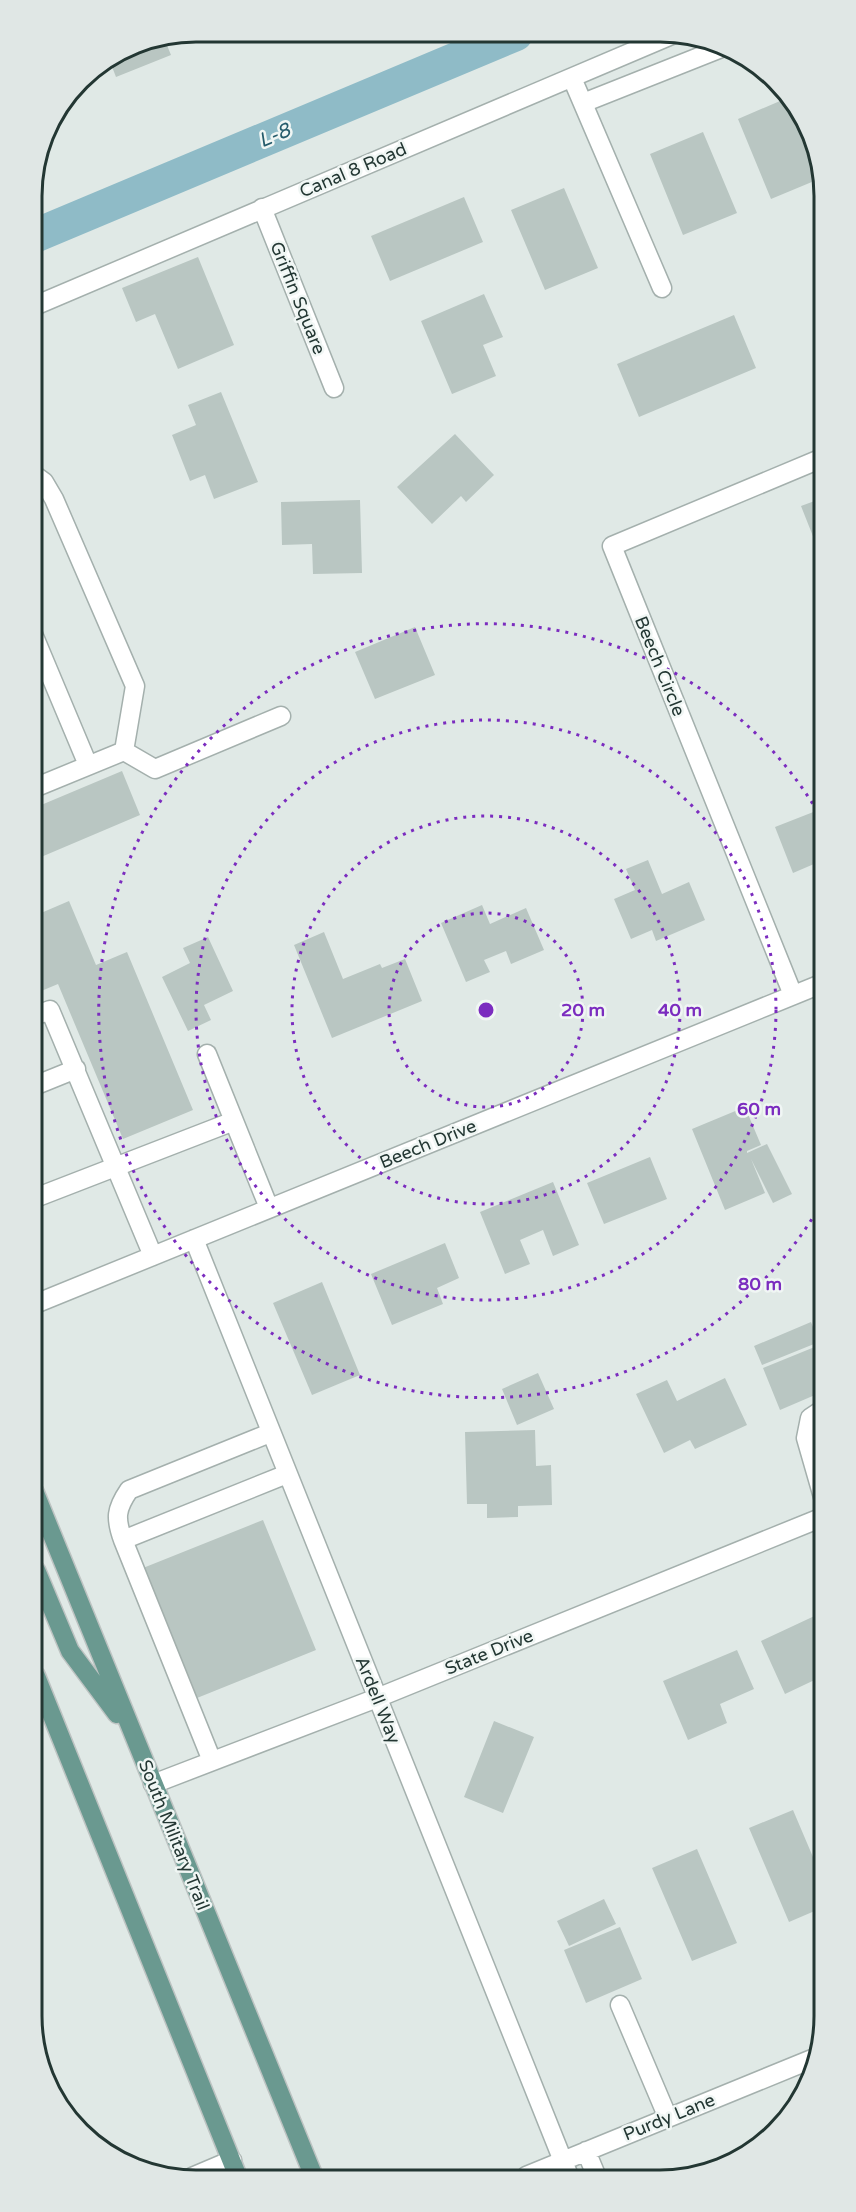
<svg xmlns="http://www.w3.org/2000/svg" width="856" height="2212" font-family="'Varela Round',sans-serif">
  <rect width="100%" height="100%" fill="#e0e9e6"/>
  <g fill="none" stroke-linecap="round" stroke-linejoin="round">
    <path stroke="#8fbbc7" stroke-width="34" d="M 32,237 L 516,34"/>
  </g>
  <path fill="#b9c6c2" d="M 164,38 L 171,55 L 116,77 L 109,59 L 134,44 Z
    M 787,98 L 819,161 L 819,179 L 771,199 L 738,119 Z
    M 703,132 L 737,213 L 683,235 L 650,154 Z
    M 564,188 L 598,268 L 545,290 L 511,210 Z
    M 464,197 L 483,242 L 390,281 L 371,236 Z
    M 198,257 L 234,345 L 178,369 L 155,314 L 136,322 L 122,288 Z
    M 484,294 L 503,337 L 483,345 L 496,376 L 452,394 L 421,321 Z
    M 734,315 L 756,368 L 639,417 L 617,364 Z
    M 221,392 L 258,482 L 214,499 L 205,475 L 190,481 L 172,435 L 196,425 L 188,405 Z
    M 455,434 L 494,475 L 466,502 L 461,496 L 432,524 L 397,487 Z
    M 820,499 L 820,548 L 818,549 L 801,506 Z
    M 360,500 L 362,573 L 313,574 L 312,544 L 282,545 L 281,502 Z
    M 415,627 L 435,675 L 375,699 L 355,652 Z
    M 122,771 L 140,815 L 34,860 L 34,808 Z
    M 821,809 L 821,861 L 793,873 L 775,827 Z
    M 648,860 L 662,894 L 689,882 L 705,920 L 656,941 L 652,930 L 631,939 L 614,899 L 635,890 L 626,869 Z
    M 69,901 L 96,965 L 127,952 L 193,1110 L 123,1139 L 58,984 L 34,994 L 34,916 Z
    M 482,905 L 490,924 L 526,908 L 544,950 L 511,964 L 506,951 L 484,960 L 490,972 L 466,982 L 441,923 Z
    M 324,932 L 343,979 L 380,964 L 382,968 L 405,959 L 422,1001 L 332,1038 L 294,945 Z
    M 208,937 L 233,991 L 204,1005 L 211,1020 L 188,1031 L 162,977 L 190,963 L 183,948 Z
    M 745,1107 L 761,1145 L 747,1151 L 747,1153 L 767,1144 L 792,1194 L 773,1203 L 751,1159 L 765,1193 L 725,1210 L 692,1129 Z
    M 650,1157 L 667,1199 L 604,1224 L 587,1183 Z
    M 553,1182 L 579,1245 L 553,1256 L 543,1230 L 520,1240 L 530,1264 L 505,1274 L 480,1212 Z
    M 445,1243 L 459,1278 L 437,1288 L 443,1304 L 392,1325 L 371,1274 Z
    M 322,1282 L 360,1375 L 312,1395 L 273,1303 Z
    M 811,1322 L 819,1342 L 762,1365 L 754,1346 Z
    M 822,1344 L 822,1392 L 780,1410 L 763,1368 Z
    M 538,1373 L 554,1409 L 517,1425 L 502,1389 Z
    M 725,1378 L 747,1425 L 695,1449 L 690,1440 L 664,1453 L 636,1394 L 667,1380 L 677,1401 Z
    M 535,1430 L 536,1466 L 551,1465 L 552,1505 L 518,1506 L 518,1517 L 487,1518 L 487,1504 L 467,1504 L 465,1432 Z
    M 263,1520 L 316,1650 L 197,1698 L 143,1568 Z
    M 823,1612 L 823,1676 L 785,1694 L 761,1641 Z
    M 737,1650 L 754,1689 L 720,1704 L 727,1723 L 688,1740 L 663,1681 Z
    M 494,1721 L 534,1737 L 503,1813 L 464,1797 Z
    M 793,1810 L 824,1883 L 824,1907 L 789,1922 L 749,1828 Z
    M 697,1849 L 737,1943 L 692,1961 L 652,1868 Z
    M 604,1899 L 616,1924 L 569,1946 L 557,1921 Z
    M 620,1927 L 642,1979 L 586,2003 L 564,1950 Z"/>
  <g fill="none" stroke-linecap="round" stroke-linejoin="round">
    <defs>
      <path id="minor" d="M 572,78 L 662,288
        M 583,103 L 719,49
        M 262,208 L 334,388
        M 32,307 L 674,34
        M 33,474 L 44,482 L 54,499 L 135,686 L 124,751
        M 33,634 L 88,765
        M 34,788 L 124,751 L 155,769 L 281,716
        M 793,995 L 612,546 L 820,459
        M 34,1016 L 50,1010 L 153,1256
        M 207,1054 L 269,1208
        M 34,1086 L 76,1069
        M 35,1198 L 234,1121
        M 194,1239 L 569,2176
        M 35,1304 L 821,984
        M 822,1410 L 810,1418 L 806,1438 L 823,1497
        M 123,1540 L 287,1474
        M 212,1761 L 123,1540 C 115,1518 116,1509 129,1490 L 270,1433
        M 153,1784 L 377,1698 L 823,1517
        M 620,2005 L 668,2118
        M 586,2151 L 596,2175
        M 526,2176 L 812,2059
        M 192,2177 L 232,2160"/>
      <path id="major" d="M 35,1493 L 314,2177
        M 36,1570 L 70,1651 L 117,1714
        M 36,1676 L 238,2177"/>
    </defs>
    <use href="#minor" stroke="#a4b0ad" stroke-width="21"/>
    <use href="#major" stroke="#bdc3c2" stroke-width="21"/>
    <use href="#minor" stroke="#fff" stroke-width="18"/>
    <use href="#major" stroke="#6a9990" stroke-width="18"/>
  </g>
  <g fill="none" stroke="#7b2cbf" stroke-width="3" stroke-dasharray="3 6">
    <circle cx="486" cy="1010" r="97"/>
    <circle cx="486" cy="1010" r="194"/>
    <circle cx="486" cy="1010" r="290"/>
    <path d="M821 1204A387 387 0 1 1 819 814"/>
  </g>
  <g text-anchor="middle" stroke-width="5" stroke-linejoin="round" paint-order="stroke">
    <g font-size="18" fill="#233733" stroke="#f0f6f4">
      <text transform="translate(353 170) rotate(-23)" y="6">Canal 8 Road</text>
      <text transform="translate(298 298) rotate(68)" y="6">Griffin Square</text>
      <text transform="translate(660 666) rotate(68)" y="6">Beech Circle</text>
      <text transform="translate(428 1144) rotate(-22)" y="6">Beech Drive</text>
      <text transform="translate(489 1652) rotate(-22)" y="6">State Drive</text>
      <text transform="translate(378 1700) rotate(68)" y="6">Ardell Way</text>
      <text transform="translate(174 1835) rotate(68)" y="6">South Military Trail</text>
      <text transform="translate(669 2117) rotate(-22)" y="6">Purdy Lane</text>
    </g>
    <g font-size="20" font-style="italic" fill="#255b6b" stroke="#f0f6f4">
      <text transform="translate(274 135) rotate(-23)" y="7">L-8</text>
    </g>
  </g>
  <path d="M0 0H856V2212H0ZM196 42H660A154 154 0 0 1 814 196V2016A154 154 0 0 1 660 2170H196A154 154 0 0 1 42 2016V196A154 154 0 0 1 196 42Z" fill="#e0e7e5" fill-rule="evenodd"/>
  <path fill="none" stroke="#233733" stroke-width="3" d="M196 42H660A154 154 0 0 1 814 196V2016A154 154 0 0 1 660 2170H196A154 154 0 0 1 42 2016V196A154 154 0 0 1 196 42Z"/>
  <circle cx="486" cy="1010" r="9" fill="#7b2cbf" stroke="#f0f6f4" stroke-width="3"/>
  <g font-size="18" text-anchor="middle" font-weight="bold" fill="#7b2cbf" stroke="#f0f6f4" stroke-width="5" stroke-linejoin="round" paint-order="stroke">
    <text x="583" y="1016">20 m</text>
    <text x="680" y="1016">40 m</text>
    <text x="759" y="1115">60 m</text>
    <text x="760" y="1290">80 m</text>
  </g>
</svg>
